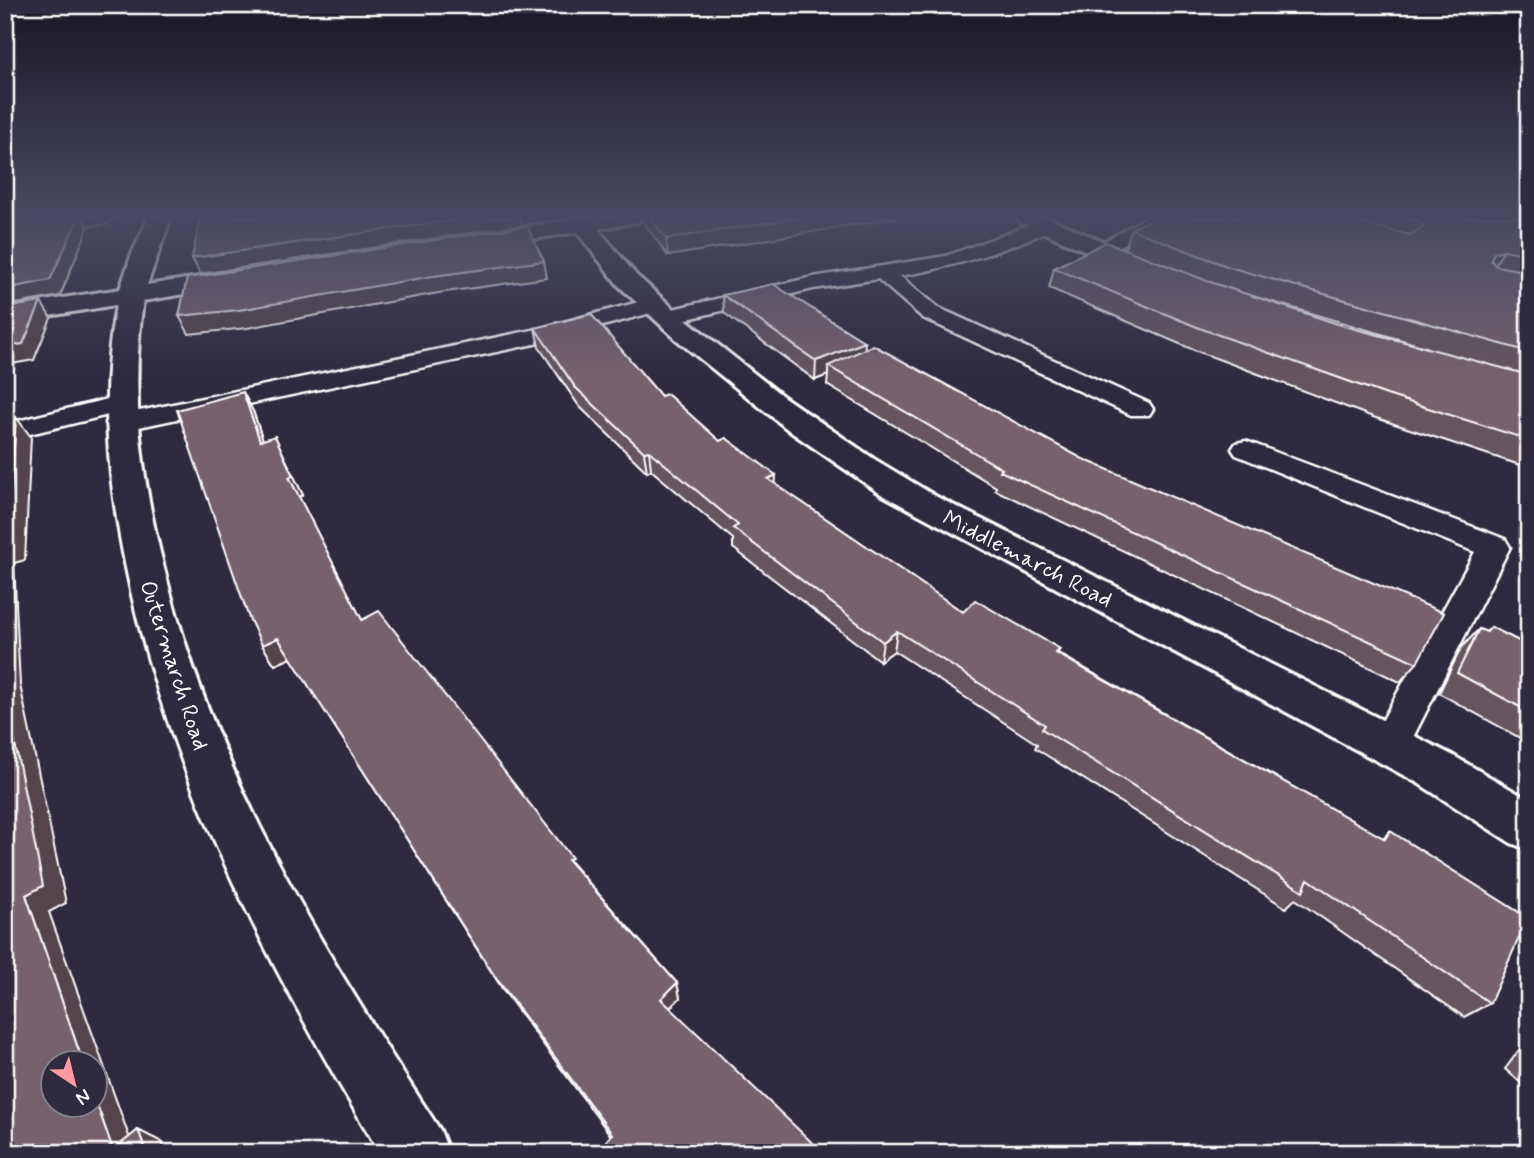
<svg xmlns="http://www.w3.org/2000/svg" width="1534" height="1158" font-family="Mynerve,sans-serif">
  <rect width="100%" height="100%" fill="#2f2a3d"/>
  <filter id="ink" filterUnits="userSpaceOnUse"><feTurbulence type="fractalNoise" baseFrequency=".0143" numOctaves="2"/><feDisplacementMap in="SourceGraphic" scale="14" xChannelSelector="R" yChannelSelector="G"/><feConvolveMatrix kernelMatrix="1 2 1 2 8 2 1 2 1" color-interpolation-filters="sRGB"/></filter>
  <g filter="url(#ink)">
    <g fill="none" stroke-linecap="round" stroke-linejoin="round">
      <defs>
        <path id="service" d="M 61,217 L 116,217 L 106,223 L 5,235 L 5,223 Z
          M 1147,217 L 1171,217 L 1108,253 L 1101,255 L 1091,249 Z
          M 1045,219 L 1052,221 L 1055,225 L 1052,229 C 1002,252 954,267 900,276 L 939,308 L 1149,403 L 1153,409 L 1149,415 L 1131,415 L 923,318 L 878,279 L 813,289 L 667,324 L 656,317 L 659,312 L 813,277 L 946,256 Z
          M 654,298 L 662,300 L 665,305 L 662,310 L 539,343 L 120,431 L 110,429 L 106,423 L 110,417 L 120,415 L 537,329 Z
          M 120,396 L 129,398 L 133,404 L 129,410 L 5,440 L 5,424 Z
          M 1246,441 L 1505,539 L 1510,547 L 1403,757 L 1389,762 L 1375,757 L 1369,745 L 1475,552 L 1236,455 L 1232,449 L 1236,443 Z"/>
        <path id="minor" d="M 149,217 L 171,217 L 147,285 L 238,271 L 247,273 L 250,278 L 247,283 L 238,285 L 143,301 C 130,392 141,479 164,568 C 216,780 322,949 440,1130 L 449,1153 L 380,1153 C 270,969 169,779 126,568 C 108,480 99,394 116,305 L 5,323 L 5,307 L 120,289 L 131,256 Z
          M 569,217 L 641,217 L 638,222 L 598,229 L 636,275 L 682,316 L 784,397 L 874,459 L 937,497 L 1452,755 L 1529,800 L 1529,850 L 1511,843 L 1418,783 L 881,494 L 791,432 L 677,340 L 619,286 L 577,232 L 478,248 L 470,246 L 466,241 L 470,236 L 478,234 L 570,220 Z
          M 1017,217 L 1046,217 L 1153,263 L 1156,268 L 1153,273 L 1135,273 L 1020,222 Z"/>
      </defs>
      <use href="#service" stroke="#fff" stroke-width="5"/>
      <use href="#minor" stroke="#fff" stroke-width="6"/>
      <use href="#service" fill="#2f2a3d" fill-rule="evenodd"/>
      <use href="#minor" fill="#2f2a3d" fill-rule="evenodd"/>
    </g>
    <path fill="#65545e" stroke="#fff" stroke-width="2" fill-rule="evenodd" d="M 642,217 L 900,217 L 668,256 L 642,220 Z
      M 1156,217 L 1529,217 L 1529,462 L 1524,460 L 1520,465 L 1373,417 L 1194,350 L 1049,288 L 1054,268 L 1125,249 L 1131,229 ZM 1249,295 L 1429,348 L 1344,326 Z
      M 723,295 L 865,349 L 1417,663 L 1400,682 L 995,490 L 996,487 L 827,385 L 828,375 L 815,380 L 724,313 Z
      M 535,328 L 661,396 L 775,484 L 963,612 L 1060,649 L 1058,653 L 1383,838 L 1390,831 L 1490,1003 L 1464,1017 L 1295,899 L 1286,908 L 1035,748 L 1037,744 L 894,651 L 880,661 L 733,548 L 733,539 L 651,470 L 647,472 L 579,406 L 539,347 Z
      M 253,411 L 263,440 L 284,456 L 303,495 L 299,497 L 362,620 L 575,867 L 677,983 L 680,998 L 670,1008 L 611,1136 L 503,990 L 291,658 L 275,665 L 262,645 Z
      M 1491,627 L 1529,646 L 1529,743 L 1439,693 L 1461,648 L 1479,629 L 1486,632 Z
      M 1529,1037 L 1529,1090 L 1505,1069 Z"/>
    <path fill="#53454c" stroke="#fff" stroke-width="2" d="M 5,217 L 43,217 L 5,221 Z
      M 79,217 L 82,217 L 88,228 L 60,296 L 5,306 L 5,289 Z
      M 473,217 L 520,217 L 522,225 L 200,274 L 192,258 Z
      M 804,217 L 900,217 L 668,256 L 666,239 Z
      M 1504,250 L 1492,269 L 1482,272 L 1494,252 Z
      M 544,261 L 547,278 L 438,293 L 247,328 L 189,334 L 179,316 L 433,276 Z
      M 41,302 L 51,318 L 34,360 L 5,365 L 5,347 Z
      M 865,342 L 864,361 L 828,366 L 828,375 L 815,380 L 816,361 Z
      M 243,392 L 253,411 L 270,461 L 260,441 Z
      M 16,417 L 31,437 L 25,560 L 14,563 L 20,685 L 66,903 L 49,912 L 135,1153 L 113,1150 L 94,1096 L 94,1063 L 83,1063 L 26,895 L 5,693 L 5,541 Z
      M 275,436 L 284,456 L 303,495 L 299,497 L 289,477 Z
      M 649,451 L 651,470 L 647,472 L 644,452 Z
      M 776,475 L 775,494 L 768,479 Z
      M 897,631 L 894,651 L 880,661 L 883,642 Z
      M 278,638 L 291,658 L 275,665 L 262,645 Z
      M 677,983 L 680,998 L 664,1013 L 661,999 Z
      M 138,1130 L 162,1142 L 167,1153 L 147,1153 Z"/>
    <path fill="#76626d" stroke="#fff" stroke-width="2" d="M 52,217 L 79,217 L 50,280 L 5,289 L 5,222 Z
      M 200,217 L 473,217 L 192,258 Z
      M 650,217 L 804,217 L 666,239 Z
      M 1156,217 L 1335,217 L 1410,235 L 1423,227 L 1419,221 L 1400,217 L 1529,217 L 1529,255 L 1504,250 L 1494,252 L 1491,260 L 1496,266 L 1529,272 L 1529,352 L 1229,267 L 1131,229 Z
      M 527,226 L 544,261 L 433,276 L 239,310 L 179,316 L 187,278 Z
      M 1106,242 L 1213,283 L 1344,326 L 1529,375 L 1529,440 L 1387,395 L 1202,329 L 1054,268 Z
      M 773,284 L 865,342 L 816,361 L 723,295 Z
      M 41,302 L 23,344 L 5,347 L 5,308 Z
      M 591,314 L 661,396 L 667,394 L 720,441 L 726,438 L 776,475 L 768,479 L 963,612 L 975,600 L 1060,649 L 1056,653 L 1385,839 L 1390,831 L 1528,918 L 1490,1003 L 1308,879 L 1303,891 L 1042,729 L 1045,725 L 897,631 L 883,642 L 733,528 L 738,525 L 649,451 L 644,452 L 575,387 L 535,328 Z
      M 873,345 L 1083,459 L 1444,613 L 1417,663 L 1000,471 L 1002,469 L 828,366 Z
      M 243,392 L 260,441 L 275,436 L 293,476 L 289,477 L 362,620 L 379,611 L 572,858 L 568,860 L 677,983 L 661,999 L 823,1153 L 600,1153 L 598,1151 L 612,1134 L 494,975 L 278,638 L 262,645 L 249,618 L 177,410 Z
      M 16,417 L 8,540 L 5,541 L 5,420 Z
      M 1491,627 L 1529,646 L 1529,712 L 1457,673 L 1479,629 L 1487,632 Z
      M 5,693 L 43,886 L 26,895 L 83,1063 L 52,1063 L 52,1105 L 94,1105 L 94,1096 L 113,1150 L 138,1130 L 147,1153 L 5,1153 Z"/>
  </g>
  <linearGradient id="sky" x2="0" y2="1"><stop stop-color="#1a1722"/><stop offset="0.57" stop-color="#474a62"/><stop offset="1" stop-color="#474a62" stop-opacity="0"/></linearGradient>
  <rect width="1534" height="379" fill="url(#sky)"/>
  <g text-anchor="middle" stroke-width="5" stroke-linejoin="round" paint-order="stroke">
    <g font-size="23" fill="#fff" stroke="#2f2a3d">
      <text transform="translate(1028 558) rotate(27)" y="8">Middlemarch Road</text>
      <text transform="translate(175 665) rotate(72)" y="8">Outermarch Road</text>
    </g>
  </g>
  <rect width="1534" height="1158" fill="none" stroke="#2f2a3d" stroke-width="28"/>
  <rect x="14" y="14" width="1506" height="1130" fill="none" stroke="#fff" stroke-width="2.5" filter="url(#ink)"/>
  <g transform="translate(74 1084) rotate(145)"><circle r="33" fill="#2f2a3d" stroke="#827f8b" stroke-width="2"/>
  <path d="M0-5L12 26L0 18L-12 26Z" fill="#ff9aa2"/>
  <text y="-10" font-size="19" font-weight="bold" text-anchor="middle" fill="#ffffff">N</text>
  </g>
</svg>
